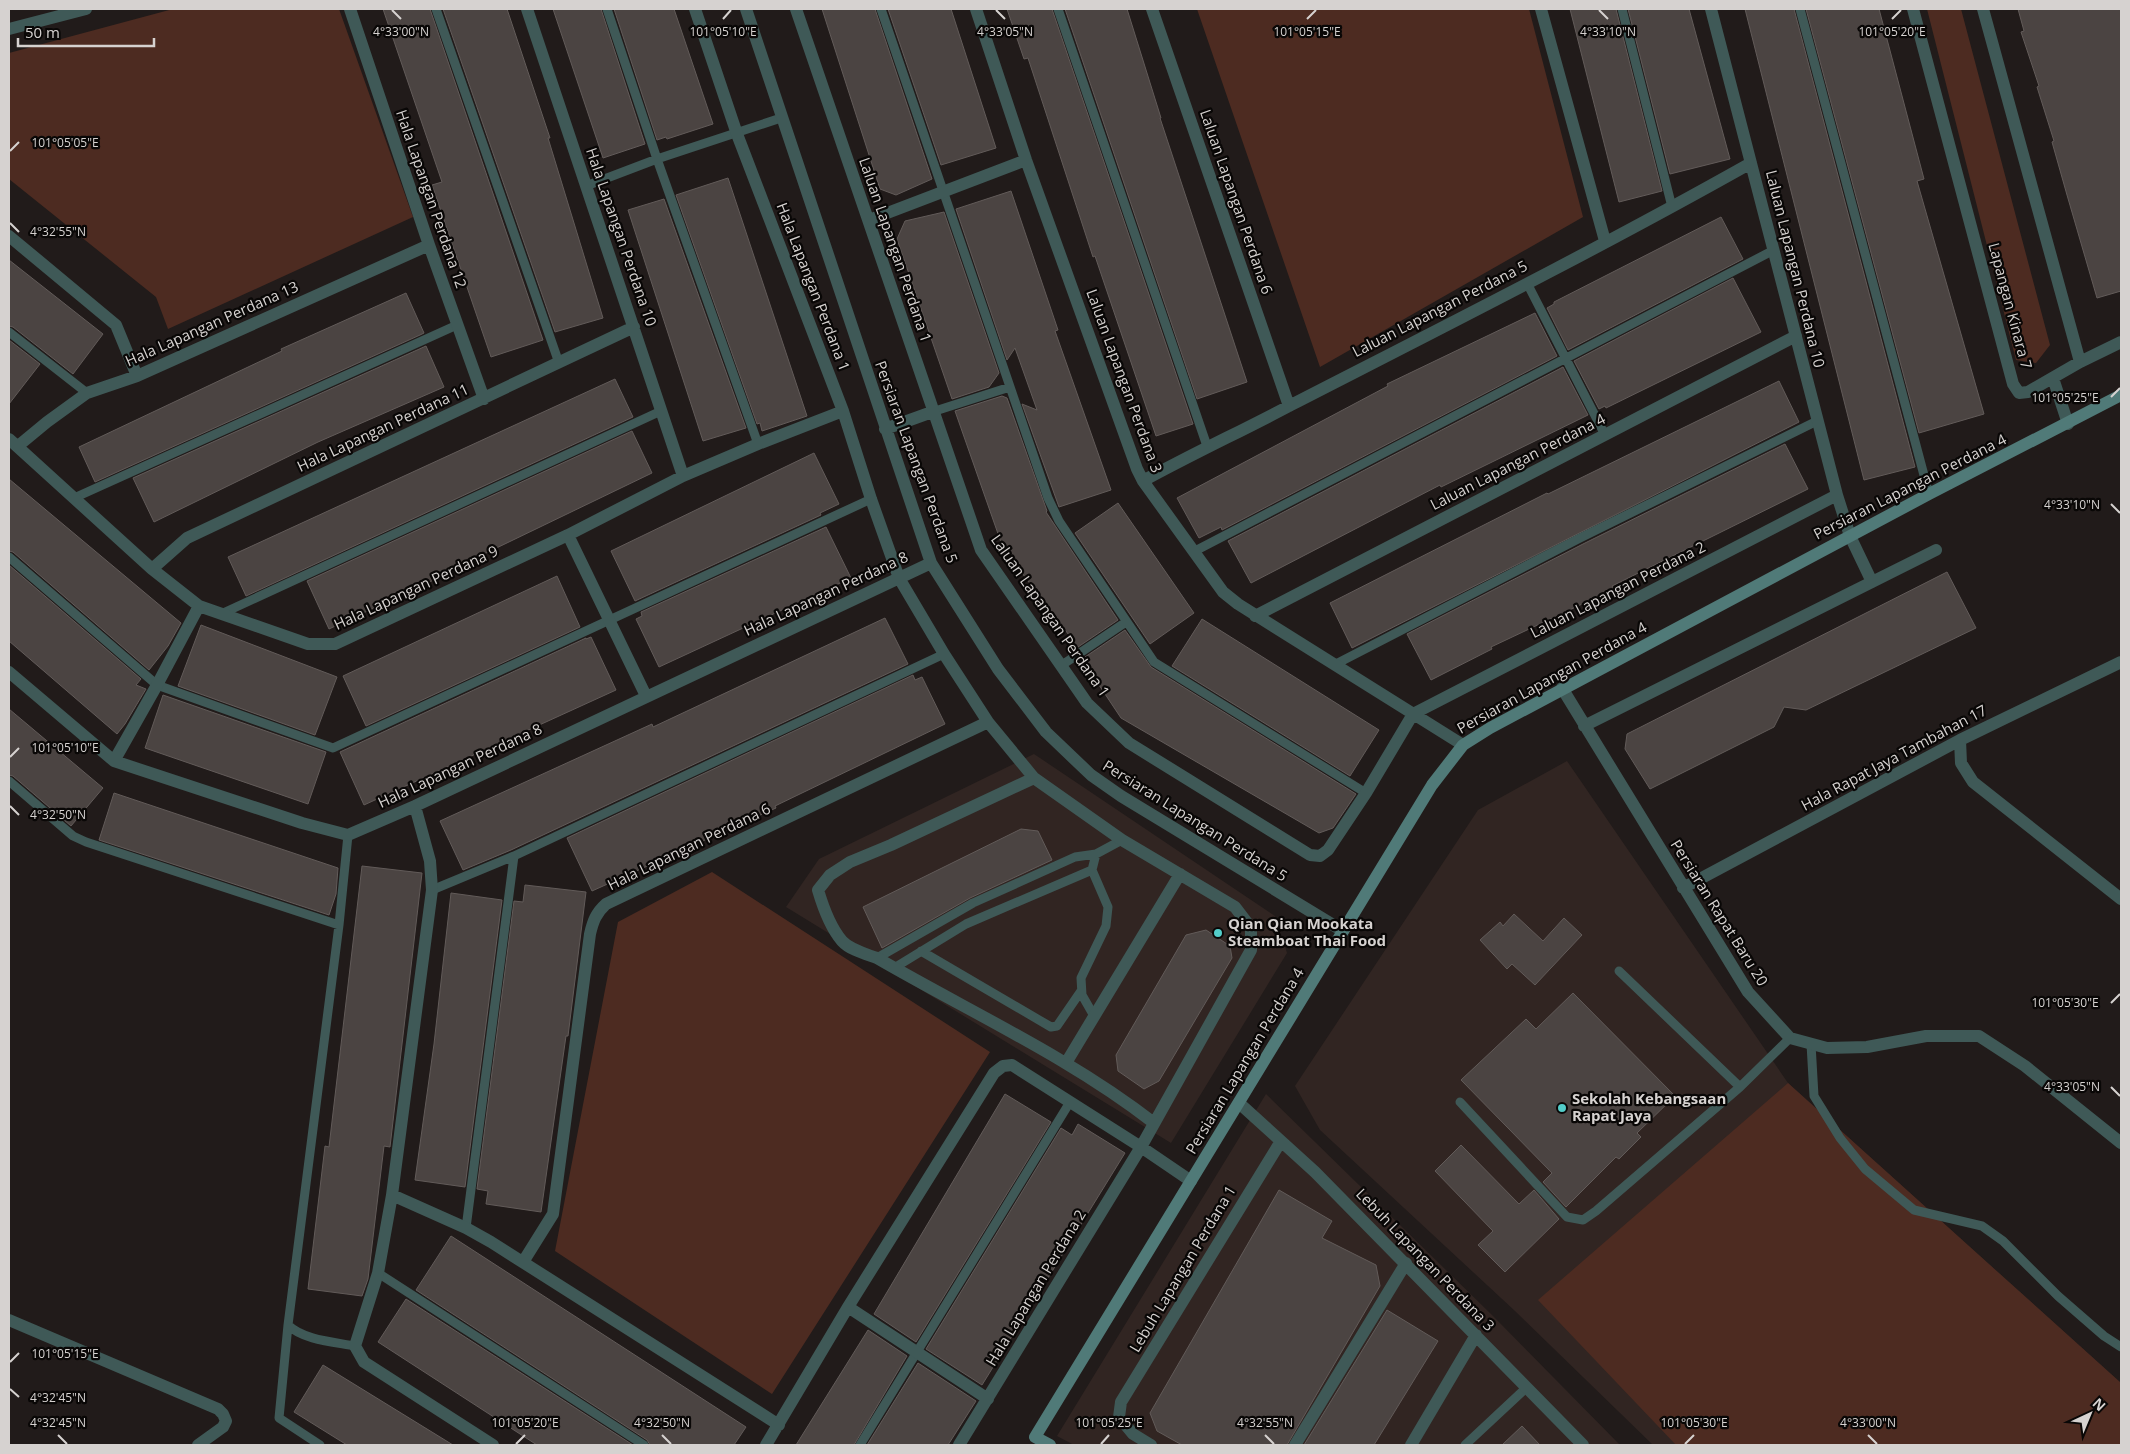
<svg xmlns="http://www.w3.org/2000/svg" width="2130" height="1454" font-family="'Open Sans',sans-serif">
  <rect width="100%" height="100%" fill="#211b1a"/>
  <path fill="#312522" d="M 1034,754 L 1275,916 L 1287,953 L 1171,1143 L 786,907 L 819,859 Z
    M 1567,761 L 1788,1083 L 2121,1383 L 2121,1445 L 1653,1445 L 1515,1311 L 1320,1130 L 1295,1086 L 1478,810 Z
    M 1266,1094 L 1492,1315 L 1620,1445 L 1074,1445 L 1057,1436 Z"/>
  <path fill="#4d2b21" d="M 173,9 L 339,9 L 413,217 L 168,329 L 156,297 L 9,179 L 9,53 Z
    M 1197,9 L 1529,9 L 1583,217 L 1320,367 Z
    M 1927,9 L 1961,9 L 2050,345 L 2036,363 L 2016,360 Z
    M 712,872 L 990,1052 L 772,1394 L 555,1251 L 618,922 Z
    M 1788,1083 L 2121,1383 L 2121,1445 L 1676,1445 L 1538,1300 Z"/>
  <path fill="#4b4442" stroke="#625b59" d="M 383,9 L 430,9 L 543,340 L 491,357 L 432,185 L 442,182 Z
    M 443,9 L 507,9 L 550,138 L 548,138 L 603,318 L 555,332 Z
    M 553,9 L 601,9 L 645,144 L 603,158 Z
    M 614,9 L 674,9 L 713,124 L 667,139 L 666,137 L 657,140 Z
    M 822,9 L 875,9 L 932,179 L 896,195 L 880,189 Z
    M 888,9 L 951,9 L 996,148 L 941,165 Z
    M 1007,9 L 1052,9 L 1193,424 L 1156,436 L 1095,256 L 1093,257 L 1028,58 L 1024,59 Z
    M 1065,9 L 1127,9 L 1161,118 L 1160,118 L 1247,382 L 1197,399 Z
    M 1570,9 L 1616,9 L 1662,191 L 1619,202 Z
    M 1628,9 L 1689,9 L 1730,159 L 1670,174 Z
    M 1745,9 L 1794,9 L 1915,467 L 1864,480 Z
    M 1806,9 L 1879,9 L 1924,179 L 1917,181 L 1984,414 L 1919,433 Z
    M 2018,9 L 2121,9 L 2121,291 L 2097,298 L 2067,195 L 2052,142 L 2054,141 L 2037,87 L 2039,86 L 2021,32 L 2024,31 Z
    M 728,178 L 807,416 L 762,431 L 760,423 L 757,424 L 676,195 Z
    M 1011,191 L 1058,330 L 1055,331 L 1111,490 L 1059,507 L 1022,404 L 1037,410 L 1015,348 L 1007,360 L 956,209 Z
    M 664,199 L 746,428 L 703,441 L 628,210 Z
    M 944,212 L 999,373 L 989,387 L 952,399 L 897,239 L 905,221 Z
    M 1721,217 L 1743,259 L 1568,350 L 1547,308 L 1554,304 L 1554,302 Z
    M 9,260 L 103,334 L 73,374 L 13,327 L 9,326 Z
    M 1733,278 L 1761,332 L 1606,408 L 1605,406 L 1599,409 L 1574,361 Z
    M 406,293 L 424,333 L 420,335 L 95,482 L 79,447 L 282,351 L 281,349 Z
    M 1535,313 L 1557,356 L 1222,530 L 1221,527 L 1199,538 L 1177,498 L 1388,386 L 1387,384 Z
    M 9,340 L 40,364 L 9,404 Z
    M 426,346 L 444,387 L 318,442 L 154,522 L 133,478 Z
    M 1563,367 L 1588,415 L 1441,487 L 1440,485 L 1251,583 L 1228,541 Z
    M 615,379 L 633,417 L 246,596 L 228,557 Z
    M 1779,381 L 1799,422 L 1352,648 L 1330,603 L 1547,493 L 1548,494 Z
    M 1002,396 L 1007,398 L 1047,511 L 1046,512 L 1118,620 L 1078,647 L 1003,548 L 955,411 Z
    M 632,431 L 652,473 L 484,554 L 485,556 L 329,629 L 307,581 Z
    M 1785,444 L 1808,489 L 1612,586 L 1614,589 L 1491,647 L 1492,649 L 1431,680 L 1407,634 L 1583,544 Z
    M 814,453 L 839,504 L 820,513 L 821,515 L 635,601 L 611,551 Z
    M 9,479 L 181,623 L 168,646 L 149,670 L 13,552 L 9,551 Z
    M 1118,503 L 1194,613 L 1150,644 L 1075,533 Z
    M 826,527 L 851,578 L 659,667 L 636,619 L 642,616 L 641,612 Z
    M 9,565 L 141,679 L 136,685 L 146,689 L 125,724 L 117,734 L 9,641 Z
    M 1947,572 L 1976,628 L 1806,710 L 1784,707 L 1774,727 L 1650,789 L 1625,749 L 1627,734 Z
    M 557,576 L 580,627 L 366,726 L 343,676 Z
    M 885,618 L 908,664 L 511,850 L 463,870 L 440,821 L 652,724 L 653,727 Z
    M 1202,619 L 1379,730 L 1350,776 L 1172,666 Z
    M 201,625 L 337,677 L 315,735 L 178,686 Z
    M 1125,630 L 1151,667 L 1356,794 L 1333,828 L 1319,833 L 1121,718 L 1085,664 L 1089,662 L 1085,657 Z
    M 591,637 L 616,690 L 364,805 L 340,752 L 586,638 L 586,639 Z
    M 913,675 L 915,680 L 922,677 L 945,724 L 775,806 L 776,808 L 592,891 L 567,838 Z
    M 163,695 L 326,752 L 308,804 L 145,748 Z
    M 9,709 L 103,788 L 71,826 L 13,776 L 9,775 Z
    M 114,793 L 338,868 L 336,894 L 329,915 L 99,840 Z
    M 1021,829 L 1038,831 L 1052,860 L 970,898 L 882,948 L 863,907 Z
    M 362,866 L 422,873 L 390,1147 L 384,1146 L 368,1279 L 362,1296 L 308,1289 L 325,1146 L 329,1147 Z
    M 525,885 L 586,892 L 568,1036 L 566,1036 L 541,1212 L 486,1204 L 488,1191 L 477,1189 L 514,901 L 523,902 Z
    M 451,893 L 502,900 L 465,1187 L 415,1180 L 434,1044 Z
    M 1514,914 L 1543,941 L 1564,918 L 1582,935 L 1535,985 L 1512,964 L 1507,969 L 1480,940 L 1500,922 L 1503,926 Z
    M 1206,930 L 1230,946 L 1232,958 L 1159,1081 L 1144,1089 L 1118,1071 L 1116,1055 L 1186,935 Z
    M 1573,993 L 1675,1096 L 1637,1133 L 1641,1137 L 1619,1159 L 1616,1157 L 1566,1207 L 1543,1182 L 1552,1173 L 1461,1080 L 1526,1019 L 1536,1029 Z
    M 1005,1094 L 1051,1122 L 916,1342 L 874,1314 Z
    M 1078,1124 L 1125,1153 L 982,1385 L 926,1349 L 1061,1128 L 1072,1135 Z
    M 1461,1145 L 1519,1204 L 1534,1190 L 1559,1219 L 1505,1272 L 1478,1245 L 1493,1231 L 1435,1171 Z
    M 1279,1190 L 1332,1221 L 1322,1238 L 1376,1265 L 1380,1286 L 1287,1445 L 1182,1445 L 1157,1431 L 1150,1413 Z
    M 451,1236 L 746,1427 L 734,1445 L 650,1445 L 647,1440 L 416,1290 Z
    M 406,1299 L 633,1445 L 537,1445 L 378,1342 Z
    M 1387,1310 L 1438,1341 L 1374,1445 L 1304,1445 Z
    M 868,1330 L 907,1356 L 854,1445 L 796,1445 Z
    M 918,1363 L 976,1401 L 948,1445 L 867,1445 Z
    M 323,1365 L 453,1445 L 347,1445 L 294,1412 Z
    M 1522,1426 L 1540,1445 L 1502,1445 Z"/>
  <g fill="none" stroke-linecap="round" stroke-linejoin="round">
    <path stroke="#3f5957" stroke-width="9" d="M 436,9 L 559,363
      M 607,9 L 657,159 L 758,444
      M 881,9 L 1048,498 L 1059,521 L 1154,662 L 1366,793
      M 1058,9 L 1207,446
      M 1622,9 L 1672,207
      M 1800,9 L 1929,494
      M 586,186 L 657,159 L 781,118
      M 1527,283 L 1605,435
      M 9,332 L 87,393
      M 932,412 L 1010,387
      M 74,498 L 457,325
      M 1193,552 L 1774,250
      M 9,557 L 157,685 L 333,748 L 871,499
      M 221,614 L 661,411
      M 1062,665 L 1126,622
      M 1334,665 L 1580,538 L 1817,421
      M 9,781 L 73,836 L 86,842 L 339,925
      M 348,835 L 339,925 L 288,1325 C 303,1340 334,1342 355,1346
      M 432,890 L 514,856
      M 921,951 L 1051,1027 L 1057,1026 L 1081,991
      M 877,958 L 973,903 L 1075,857 L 1096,854 L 1122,840
      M 894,968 L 966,924 L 1092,870
      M 1619,971 L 1740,1087
      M 1094,1016 L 1082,995 L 1081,978 L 1106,926 L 1108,907 L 1092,870 L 1096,854
      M 1811,1044 L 1814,1096 L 1840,1138 L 1865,1169 L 1914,1210 L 1982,1226 L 2003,1241 L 2058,1296 L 2104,1336 L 2121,1347
      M 1460,1102 L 1567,1217 L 1583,1220 L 1596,1211 L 1740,1087 L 1790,1038
      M 466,1228 L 514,856 L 944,654
      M 378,1273 L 644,1445
      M 288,1325 L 279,1418 L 320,1445
      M 860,1445 L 1070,1102
      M 1465,1445 L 1526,1388"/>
    <path stroke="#3f5957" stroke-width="12" d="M 350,9 L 429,245 L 484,399
      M 527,9 L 683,476
      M 695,9 L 737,134 L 843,411 L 871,499 L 899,578 L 944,654 L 988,722 L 1034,778 L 1122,840 L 1235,907 L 1251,928 L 1251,950 L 1141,1147 L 959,1445
      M 746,9 L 931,563 L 998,669 L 1046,732 L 1091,775 L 1121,796 L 1343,931
      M 796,9 L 981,550 L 1087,703 L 1129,743 L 1310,855 L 1320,856 L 1328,850 L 1366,793 L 1413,714 L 1837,495
      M 976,9 L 1026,160 L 1137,469 L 1143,481 L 1223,592 L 1238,604 L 1463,745
      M 1152,9 L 1289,406
      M 1541,9 L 1605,241
      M 1711,9 L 1837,495 L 1850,536 L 1872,582
      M 1913,9 L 2013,384 L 2019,393 L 2028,392 L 2080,362 L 1983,9
      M 9,29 L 86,9
      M 869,220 L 1026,160
      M 9,236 L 116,325 L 137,376
      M 2080,362 L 2121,342
      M 2053,378 L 2068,424
      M 885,429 L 932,412
      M 9,439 L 152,569 L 199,606 L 308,644 L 335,644 L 568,535 L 683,476 L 758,444 L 843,411
      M 18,446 L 47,422 L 87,393 L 137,376 L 429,245
      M 1143,481 C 1192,454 1242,431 1291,405 C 1445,326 1600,248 1751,163
      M 568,535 L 646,696
      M 152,569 L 187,538 L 634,327
      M 1255,616 L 1796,336
      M 9,672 L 114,761 L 302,823 L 348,835 L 415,806 L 931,563
      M 1562,688 L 1748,992 L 1790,1038 L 1827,1048 L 1867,1047 L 1926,1036 L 1979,1036 L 2025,1066 L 2121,1143
      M 1584,726 L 1936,550
      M 1960,740 L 1961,763 L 1973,782 L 2121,899
      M 114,761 L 157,685 L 199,606
      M 1034,778 L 891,845 L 850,862 L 830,875 L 818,890 C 823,907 830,927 842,941 C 850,950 866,954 877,958 C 970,1012 1069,1057 1154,1123
      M 415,806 L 430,861 L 432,890 L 392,1195 L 378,1273 L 355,1346 L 364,1362 L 493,1445
      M 1683,888 L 1960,740 L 2121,662
      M 1066,1063 L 1180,874
      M 1239,1103 L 1315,1172 L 1583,1445
      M 392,1195 L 466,1228 L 491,1242 L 779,1425
      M 523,1262 L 553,1214 L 590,934 C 593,921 596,913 606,904 L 988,722
      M 848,1307 L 988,1399
      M 9,1320 L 218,1409 L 223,1414 L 226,1421 L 223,1427 L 198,1445
      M 766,1445 L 848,1307 L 994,1073 L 1003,1066 L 1012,1065 L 1141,1147 L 1191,1181
      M 1151,1445 L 1133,1434 L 1119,1417 L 1121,1402 L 1281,1141
      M 1295,1445 L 1406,1263
      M 1411,1445 L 1476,1335"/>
    <path stroke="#507a78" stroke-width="12" d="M 1050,1445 L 1035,1437 L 1432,785 L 1463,745 L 1490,728 L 1929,494 L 2121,395"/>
  </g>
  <path fill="none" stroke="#d6d2d0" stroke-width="2" d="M 392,10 L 401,19M 996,10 L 1005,19M 1599,10 L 1608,19M 723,19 L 731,10M 1307,19 L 1316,10M 1892,19 L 1901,10M 10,151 L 19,142M 10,223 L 19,232M 2111,397 L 2120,388M 2111,504 L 2120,513M 10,757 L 19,748M 10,806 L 19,815M 2111,1003 L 2120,994M 2111,1087 L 2120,1096M 10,1362 L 19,1353M 10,1389 L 19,1397M 58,1435 L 67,1444M 662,1435 L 671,1444M 1265,1435 L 1274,1444M 1868,1435 L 1877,1444M 516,1444 L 525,1435M 1101,1444 L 1109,1435M 1685,1444 L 1694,1435"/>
  <g fill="#53cdc9" stroke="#090706" stroke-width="2">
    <circle cx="1218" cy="933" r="5"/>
    <circle cx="1562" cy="1108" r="5"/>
  </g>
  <g text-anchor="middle" stroke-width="4.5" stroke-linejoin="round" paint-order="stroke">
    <g font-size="15" fill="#d6d2d0" stroke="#090706">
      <text transform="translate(431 199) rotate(71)" y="5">Hala Lapangan Perdana 12</text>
      <text transform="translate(1236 202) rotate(71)" y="5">Laluan Lapangan Perdana 6</text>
      <text transform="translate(621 237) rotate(71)" y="5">Hala Lapangan Perdana 10</text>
      <text transform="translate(895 250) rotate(71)" y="5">Laluan Lapangan Perdana 1</text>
      <text transform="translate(1795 269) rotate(76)" y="5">Laluan Lapangan Perdana 10</text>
      <text transform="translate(813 287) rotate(69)" y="5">Hala Lapangan Perdana 1</text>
      <text transform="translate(2010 306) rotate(75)" y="5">Lapangan Kinara 7</text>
      <text transform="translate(1440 309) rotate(-27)" y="5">Laluan Lapangan Perdana 5</text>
      <text transform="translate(212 324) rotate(-24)" y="5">Hala Lapangan Perdana 13</text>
      <text transform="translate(1124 381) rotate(70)" y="5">Laluan Lapangan Perdana 3</text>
      <text transform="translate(383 428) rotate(-25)" y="5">Hala Lapangan Perdana 11</text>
      <text transform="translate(916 462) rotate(70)" y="5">Persiaran Lapangan Perdana 5</text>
      <text transform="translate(1518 462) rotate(-27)" y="5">Laluan Lapangan Perdana 4</text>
      <text transform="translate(1910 487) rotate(-27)" y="5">Persiaran Lapangan Perdana 4</text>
      <text transform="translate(416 588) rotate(-25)" y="5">Hala Lapangan Perdana 9</text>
      <text transform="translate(1618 590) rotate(-27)" y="5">Laluan Lapangan Perdana 2</text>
      <text transform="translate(826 594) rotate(-25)" y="5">Hala Lapangan Perdana 8</text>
      <text transform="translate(1050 616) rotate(55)" y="5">Laluan Lapangan Perdana 1</text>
      <text transform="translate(1552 678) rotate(-29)" y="5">Persiaran Lapangan Perdana 4</text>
      <text transform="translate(1894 758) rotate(-28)" y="5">Hala Rapat Jaya Tambahan 17</text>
      <text transform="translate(460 766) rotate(-25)" y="5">Hala Lapangan Perdana 8</text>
      <text transform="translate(1195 821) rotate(32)" y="5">Persiaran Lapangan Perdana 5</text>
      <text transform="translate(689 847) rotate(-26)" y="5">Hala Lapangan Perdana 6</text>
      <text transform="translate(1719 913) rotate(58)" y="5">Persiaran Rapat Baru 20</text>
      <text transform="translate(1245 1061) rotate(-59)" y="5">Persiaran Lapangan Perdana 4</text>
      <text transform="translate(1425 1260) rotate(46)" y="5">Lebuh Lapangan Perdana 3</text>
      <text transform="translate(1183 1269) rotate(-59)" y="5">Lebuh Lapangan Perdana 1</text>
      <text transform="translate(1036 1288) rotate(-59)" y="5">Hala Lapangan Perdana 2</text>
    </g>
    <g font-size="15" font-weight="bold" fill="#d6d2d0" stroke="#090706" text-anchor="start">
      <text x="1228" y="929">Qian Qian Mookata<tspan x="1228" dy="17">Steamboat Thai Food</tspan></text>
      <text x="1572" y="1104">Sekolah Kebangsaan<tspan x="1572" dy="17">Rapat Jaya</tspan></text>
    </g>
  </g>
  <g font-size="12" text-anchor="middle" fill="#d6d2d0" stroke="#090706" stroke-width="4.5" stroke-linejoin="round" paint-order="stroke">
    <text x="401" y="36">4°33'00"N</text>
    <text x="1005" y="36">4°33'05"N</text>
    <text x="1608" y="36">4°33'10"N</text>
    <text x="723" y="36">101°05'10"E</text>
    <text x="1307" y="36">101°05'15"E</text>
    <text x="1892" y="36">101°05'20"E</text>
    <text x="65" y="147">101°05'05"E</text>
    <text x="58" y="236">4°32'55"N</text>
    <text x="2065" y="402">101°05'25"E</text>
    <text x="2072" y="509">4°33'10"N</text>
    <text x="65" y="752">101°05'10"E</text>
    <text x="58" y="819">4°32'50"N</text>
    <text x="2065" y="1007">101°05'30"E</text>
    <text x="2072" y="1091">4°33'05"N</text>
    <text x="65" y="1358">101°05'15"E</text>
    <text x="58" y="1402">4°32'45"N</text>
    <text x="525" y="1427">101°05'20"E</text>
    <text x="1109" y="1427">101°05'25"E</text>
    <text x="1694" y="1427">101°05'30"E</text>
    <text x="58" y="1427">4°32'45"N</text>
    <text x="662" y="1427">4°32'50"N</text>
    <text x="1265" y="1427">4°32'55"N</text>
    <text x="1868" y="1427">4°33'00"N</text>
  </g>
  <rect width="2130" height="1454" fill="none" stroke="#d6d2d0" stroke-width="20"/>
  <g transform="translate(2090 1414) rotate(44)" stroke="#090706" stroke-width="4" paint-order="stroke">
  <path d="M0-4L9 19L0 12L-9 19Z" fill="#d6d2d0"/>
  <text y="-8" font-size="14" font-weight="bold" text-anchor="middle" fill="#d6d2d0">N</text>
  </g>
  <path d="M18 38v8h136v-8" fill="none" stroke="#d6d2d0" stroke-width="2.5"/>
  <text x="25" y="38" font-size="15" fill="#d6d2d0" stroke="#090706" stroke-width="4" paint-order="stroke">50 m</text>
</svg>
